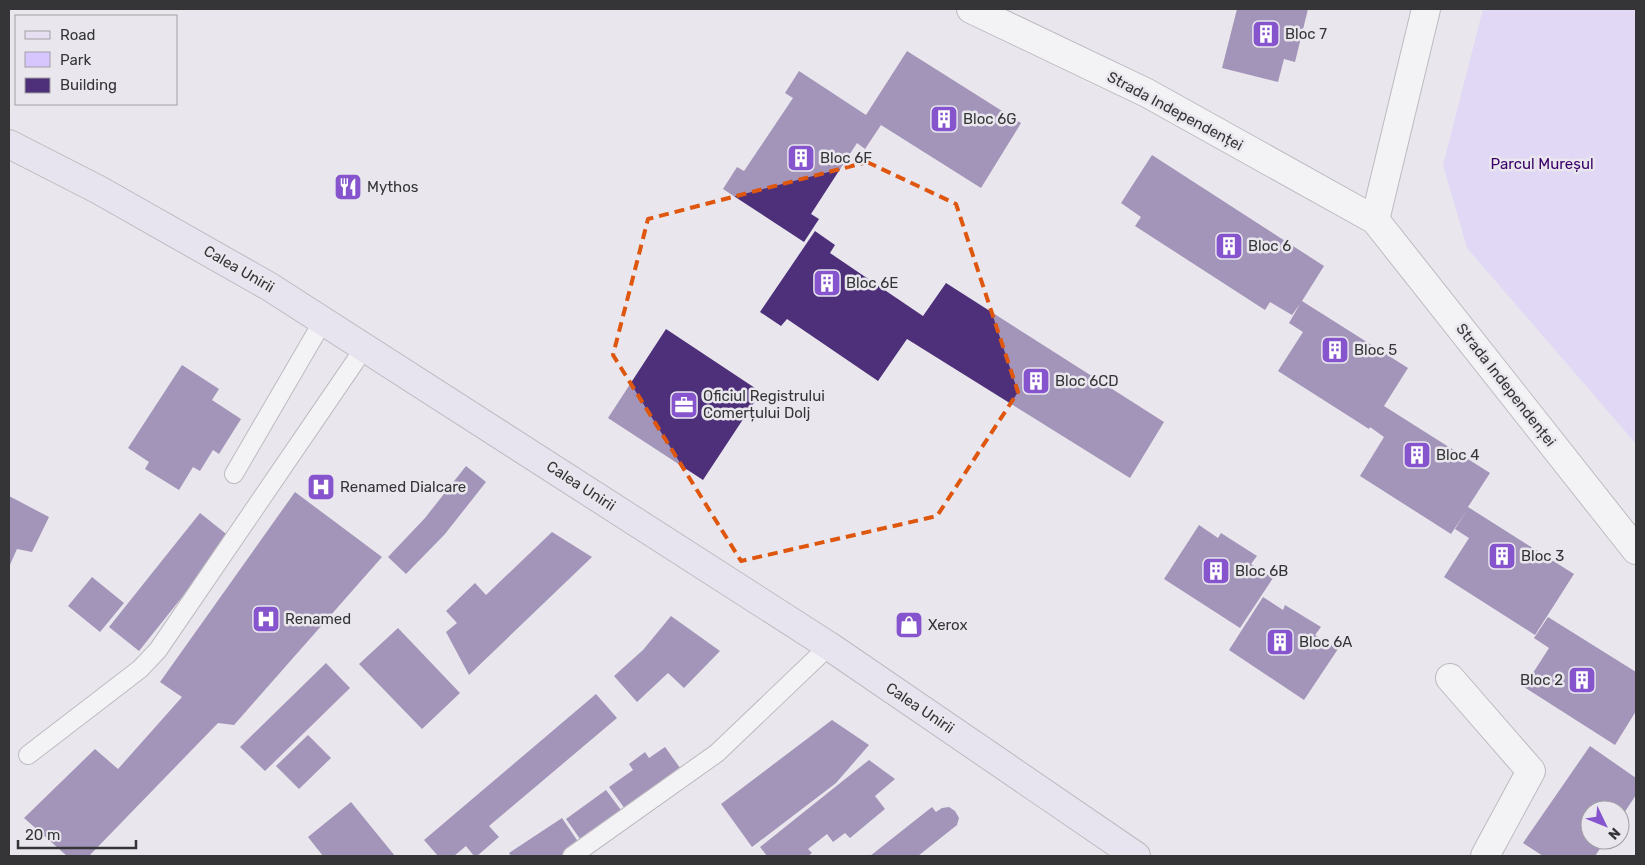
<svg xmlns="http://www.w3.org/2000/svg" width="1645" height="865" font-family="Rubik,sans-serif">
  <rect width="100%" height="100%" fill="#e9e7ed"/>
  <path fill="#d7c5fe" d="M 1483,9 L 1636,9 L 1636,444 L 1467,248 L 1443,165 Z"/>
  <path fill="#4e307a" d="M 1237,9 L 1308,9 L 1295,62 L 1284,59 L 1278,82 L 1222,68 Z
    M 907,51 L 1021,123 L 981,188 L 881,125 L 865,149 L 857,143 L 811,214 L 819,219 L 804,242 L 723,189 L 737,167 L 744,171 L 793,98 L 785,93 L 799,71 L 866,115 Z
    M 1152,155 L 1324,266 L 1302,301 L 1408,368 L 1384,406 L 1490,473 L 1468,507 L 1574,574 L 1535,635 L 1444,577 L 1469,538 L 1455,529 L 1467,510 L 1451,534 L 1360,476 L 1384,437 L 1370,427 L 1369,429 L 1278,371 L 1303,332 L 1289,323 L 1300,304 L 1292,315 L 1270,302 L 1265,310 L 1135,226 L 1141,217 L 1121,203 Z
    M 815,231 L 835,245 L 830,253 L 923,316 L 946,283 L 1164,422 L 1130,478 L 907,339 L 878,381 L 787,319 L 781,326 L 760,312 Z
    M 666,329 L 761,392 L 703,480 L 608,418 Z
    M 182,365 L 219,389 L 212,400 L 241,419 L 219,454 L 213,450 L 200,471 L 193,467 L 179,490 L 145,469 L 149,462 L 128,448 Z
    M 466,466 L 486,482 L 445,534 L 406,574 L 388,557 L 425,518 Z
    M 295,492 L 382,557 L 234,725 L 218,723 L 89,856 L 67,856 L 24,818 L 95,749 L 118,769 L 182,697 L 160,682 Z
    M 9,496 L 49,517 L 32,552 L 17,549 L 9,567 Z
    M 200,513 L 230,537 L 139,651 L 109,627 Z
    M 1199,525 L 1218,538 L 1221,533 L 1257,556 L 1251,564 L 1273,578 L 1240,628 L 1164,579 Z
    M 552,532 L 592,557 L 469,675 L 446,632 L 457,623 L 446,611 L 475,583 L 486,595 Z
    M 92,577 L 124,603 L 100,632 L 68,606 Z
    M 1263,597 L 1283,610 L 1285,605 L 1321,627 L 1315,635 L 1338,649 L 1304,700 L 1229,650 Z
    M 671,616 L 720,651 L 684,688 L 668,673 L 637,702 L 614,676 L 643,650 Z
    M 1548,617 L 1636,672 L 1636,711 L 1615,745 L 1524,687 L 1549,648 L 1534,638 Z
    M 398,628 L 460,693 L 422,729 L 359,664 Z
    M 326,663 L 350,688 L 265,771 L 240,747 Z
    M 596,694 L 617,718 L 489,826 L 499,837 L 477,856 L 474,856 L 466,846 L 454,856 L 438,856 L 424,840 Z
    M 832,720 L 869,745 L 836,783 L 752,847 L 721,804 Z
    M 308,735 L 331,758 L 299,789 L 276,766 Z
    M 1590,746 L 1636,778 L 1636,795 L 1620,819 L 1620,810 L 1590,810 L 1590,840 L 1606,840 L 1595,856 L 1543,856 L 1523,843 Z
    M 665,747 L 683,772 L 628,813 L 609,787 L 633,770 L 629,764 L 645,752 L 649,758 Z
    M 869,760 L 895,779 L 875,796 L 885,809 L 850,838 L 845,833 L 833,842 L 827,834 L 808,849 L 812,853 L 808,856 L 767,856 L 760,847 Z
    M 606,790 L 624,814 L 583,843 L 566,819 Z
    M 351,802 L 395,856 L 323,856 L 308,837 Z
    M 932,807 L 936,812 L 942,808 L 949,807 L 955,811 L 959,818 L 957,825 L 918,856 L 870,856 Z
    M 562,818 L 581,846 L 565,856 L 511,856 L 509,853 Z"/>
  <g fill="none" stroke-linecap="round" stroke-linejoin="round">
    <defs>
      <path id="service" d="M 234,474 L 323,321
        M 28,755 L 140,669 L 158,650 L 365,347
        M 572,856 L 717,753 L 829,646"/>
      <path id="minor" d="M 971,9 L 1147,93 L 1375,220
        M 1426,9 L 1375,220 L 1636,550
        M 1450,678 L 1531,771 L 1485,856"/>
      <path id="secondary" d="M 9,144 L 99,190 L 270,287 L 829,646 L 1136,856"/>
    </defs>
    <use href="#service" stroke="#87858b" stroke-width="20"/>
    <use href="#minor" stroke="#87858b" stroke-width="30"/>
    <use href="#secondary" stroke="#87858b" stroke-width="30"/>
    <use href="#service" stroke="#fff" stroke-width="18"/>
    <use href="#minor" stroke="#fff" stroke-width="28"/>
    <use href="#secondary" stroke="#e6dff2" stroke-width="28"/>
  </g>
  <path d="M0 0H1645V865H0ZM 867,162 L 956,204 L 1018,392 L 937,516 L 741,561 L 613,355 L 648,219 Z" fill="#e9e7ed" fill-opacity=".55" fill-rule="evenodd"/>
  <path fill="none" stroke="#df570e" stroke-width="4" stroke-dasharray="10 6" stroke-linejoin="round" d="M 867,162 L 956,204 L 1018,392 L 937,516 L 741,561 L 613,355 L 648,219 Z"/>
  <defs>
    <symbol id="building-square" viewBox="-11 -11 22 22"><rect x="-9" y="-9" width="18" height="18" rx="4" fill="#8655cd" stroke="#e9e7ed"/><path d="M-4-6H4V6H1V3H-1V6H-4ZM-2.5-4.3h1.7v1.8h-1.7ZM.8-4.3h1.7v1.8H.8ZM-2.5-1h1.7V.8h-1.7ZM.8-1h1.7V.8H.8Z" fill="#fff"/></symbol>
    <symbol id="restaurant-square" viewBox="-11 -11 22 22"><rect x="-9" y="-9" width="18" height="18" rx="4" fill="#8655cd" stroke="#e9e7ed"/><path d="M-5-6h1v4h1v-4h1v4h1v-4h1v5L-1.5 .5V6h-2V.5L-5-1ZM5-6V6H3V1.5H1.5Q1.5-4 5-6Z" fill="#fff"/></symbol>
    <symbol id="office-square" viewBox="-11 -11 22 22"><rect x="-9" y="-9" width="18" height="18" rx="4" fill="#8655cd" stroke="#e9e7ed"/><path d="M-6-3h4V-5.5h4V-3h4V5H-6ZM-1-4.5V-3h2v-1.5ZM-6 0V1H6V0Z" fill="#fff"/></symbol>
    <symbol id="hospital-square" viewBox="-11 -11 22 22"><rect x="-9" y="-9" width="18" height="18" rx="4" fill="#8655cd" stroke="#e9e7ed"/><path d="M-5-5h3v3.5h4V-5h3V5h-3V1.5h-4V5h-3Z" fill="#fff"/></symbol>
    <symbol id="shop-square" viewBox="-11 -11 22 22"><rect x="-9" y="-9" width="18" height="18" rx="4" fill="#8655cd" stroke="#e9e7ed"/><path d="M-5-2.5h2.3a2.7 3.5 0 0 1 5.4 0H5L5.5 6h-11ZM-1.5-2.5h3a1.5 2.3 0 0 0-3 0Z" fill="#fff"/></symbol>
  </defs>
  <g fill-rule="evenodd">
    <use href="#building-square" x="1250" y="18" width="32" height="32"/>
    <use href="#building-square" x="928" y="103" width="32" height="32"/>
    <use href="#building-square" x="785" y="142" width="32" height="32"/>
    <use href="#restaurant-square" x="332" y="171" width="32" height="32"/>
    <use href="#building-square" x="1213" y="230" width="32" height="32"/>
    <use href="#building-square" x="811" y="267" width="32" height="32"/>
    <use href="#building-square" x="1319" y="334" width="32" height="32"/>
    <use href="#building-square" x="1020" y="365" width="32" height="32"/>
    <use href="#office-square" x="668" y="389" width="32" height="32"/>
    <use href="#building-square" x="1401" y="439" width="32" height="32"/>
    <use href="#hospital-square" x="305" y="471" width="32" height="32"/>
    <use href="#building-square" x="1486" y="540" width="32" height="32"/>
    <use href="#building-square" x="1200" y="555" width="32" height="32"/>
    <use href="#hospital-square" x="250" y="603" width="32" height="32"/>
    <use href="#shop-square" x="893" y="609" width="32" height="32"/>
    <use href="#building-square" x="1264" y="626" width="32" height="32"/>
    <use href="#building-square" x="1566" y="664" width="32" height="32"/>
  </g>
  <g text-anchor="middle" stroke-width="5" stroke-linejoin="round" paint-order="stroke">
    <g font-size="15" fill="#353537" stroke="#e9e7ed" text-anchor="start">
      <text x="1285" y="39">Bloc 7</text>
      <text x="963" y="124">Bloc 6G</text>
      <text x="820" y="163">Bloc 6F</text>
      <text x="367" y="192">Mythos</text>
      <text x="1248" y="251">Bloc 6</text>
      <text x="846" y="288">Bloc 6E</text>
      <text x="1354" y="355">Bloc 5</text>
      <text x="1055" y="386">Bloc 6CD</text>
      <text x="703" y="401">Oficiul Registrului<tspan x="703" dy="17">Comerțului Dolj</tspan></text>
      <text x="1436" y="460">Bloc 4</text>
      <text x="340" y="492">Renamed Dialcare</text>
      <text x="1521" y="561">Bloc 3</text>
      <text x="1235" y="576">Bloc 6B</text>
      <text x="285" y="624">Renamed</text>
      <text x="928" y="630">Xerox</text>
      <text x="1299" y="647">Bloc 6A</text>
      <text x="1563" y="685" text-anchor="end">Bloc 2</text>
    </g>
    <g font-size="15" fill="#353537" stroke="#e9e7ed">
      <text transform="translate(1175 111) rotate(28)" y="5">Strada Independenței</text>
      <text transform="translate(239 269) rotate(30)" y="5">Calea Unirii</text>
      <text transform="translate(1506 385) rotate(52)" y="5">Strada Independenței</text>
      <text transform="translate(581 486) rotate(33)" y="5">Calea Unirii</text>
      <text transform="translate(920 708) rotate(34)" y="5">Calea Unirii</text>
    </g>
    <g font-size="15" fill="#380068" stroke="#e9e7ed">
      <text x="1542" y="169">Parcul Mureșul</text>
    </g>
  </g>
  <rect width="1645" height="865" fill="none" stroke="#353537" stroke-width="20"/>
  <rect x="15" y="15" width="162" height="90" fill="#e9e7ed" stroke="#a1a0a4"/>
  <rect x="25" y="31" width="25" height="8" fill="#e6dff2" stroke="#a1a0a4"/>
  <text x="60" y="40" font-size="15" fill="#353537">Road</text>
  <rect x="25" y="52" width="25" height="15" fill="#d7c5fe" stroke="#a1a0a4"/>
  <text x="60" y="65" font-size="15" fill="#353537">Park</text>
  <rect x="25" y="78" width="25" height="15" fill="#4e307a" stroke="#a1a0a4"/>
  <text x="60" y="90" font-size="15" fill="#353537">Building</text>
  <g transform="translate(1605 825) rotate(133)"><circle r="24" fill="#e9e7ed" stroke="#a1a0a4"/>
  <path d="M0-4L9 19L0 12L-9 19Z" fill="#8655cd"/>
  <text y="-8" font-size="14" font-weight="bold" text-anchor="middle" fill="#353537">N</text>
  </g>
  <path d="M18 840v8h118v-8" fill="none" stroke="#353537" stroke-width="2.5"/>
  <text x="25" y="840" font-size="15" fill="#353537" stroke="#e9e7ed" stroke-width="4" paint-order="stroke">20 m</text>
</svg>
